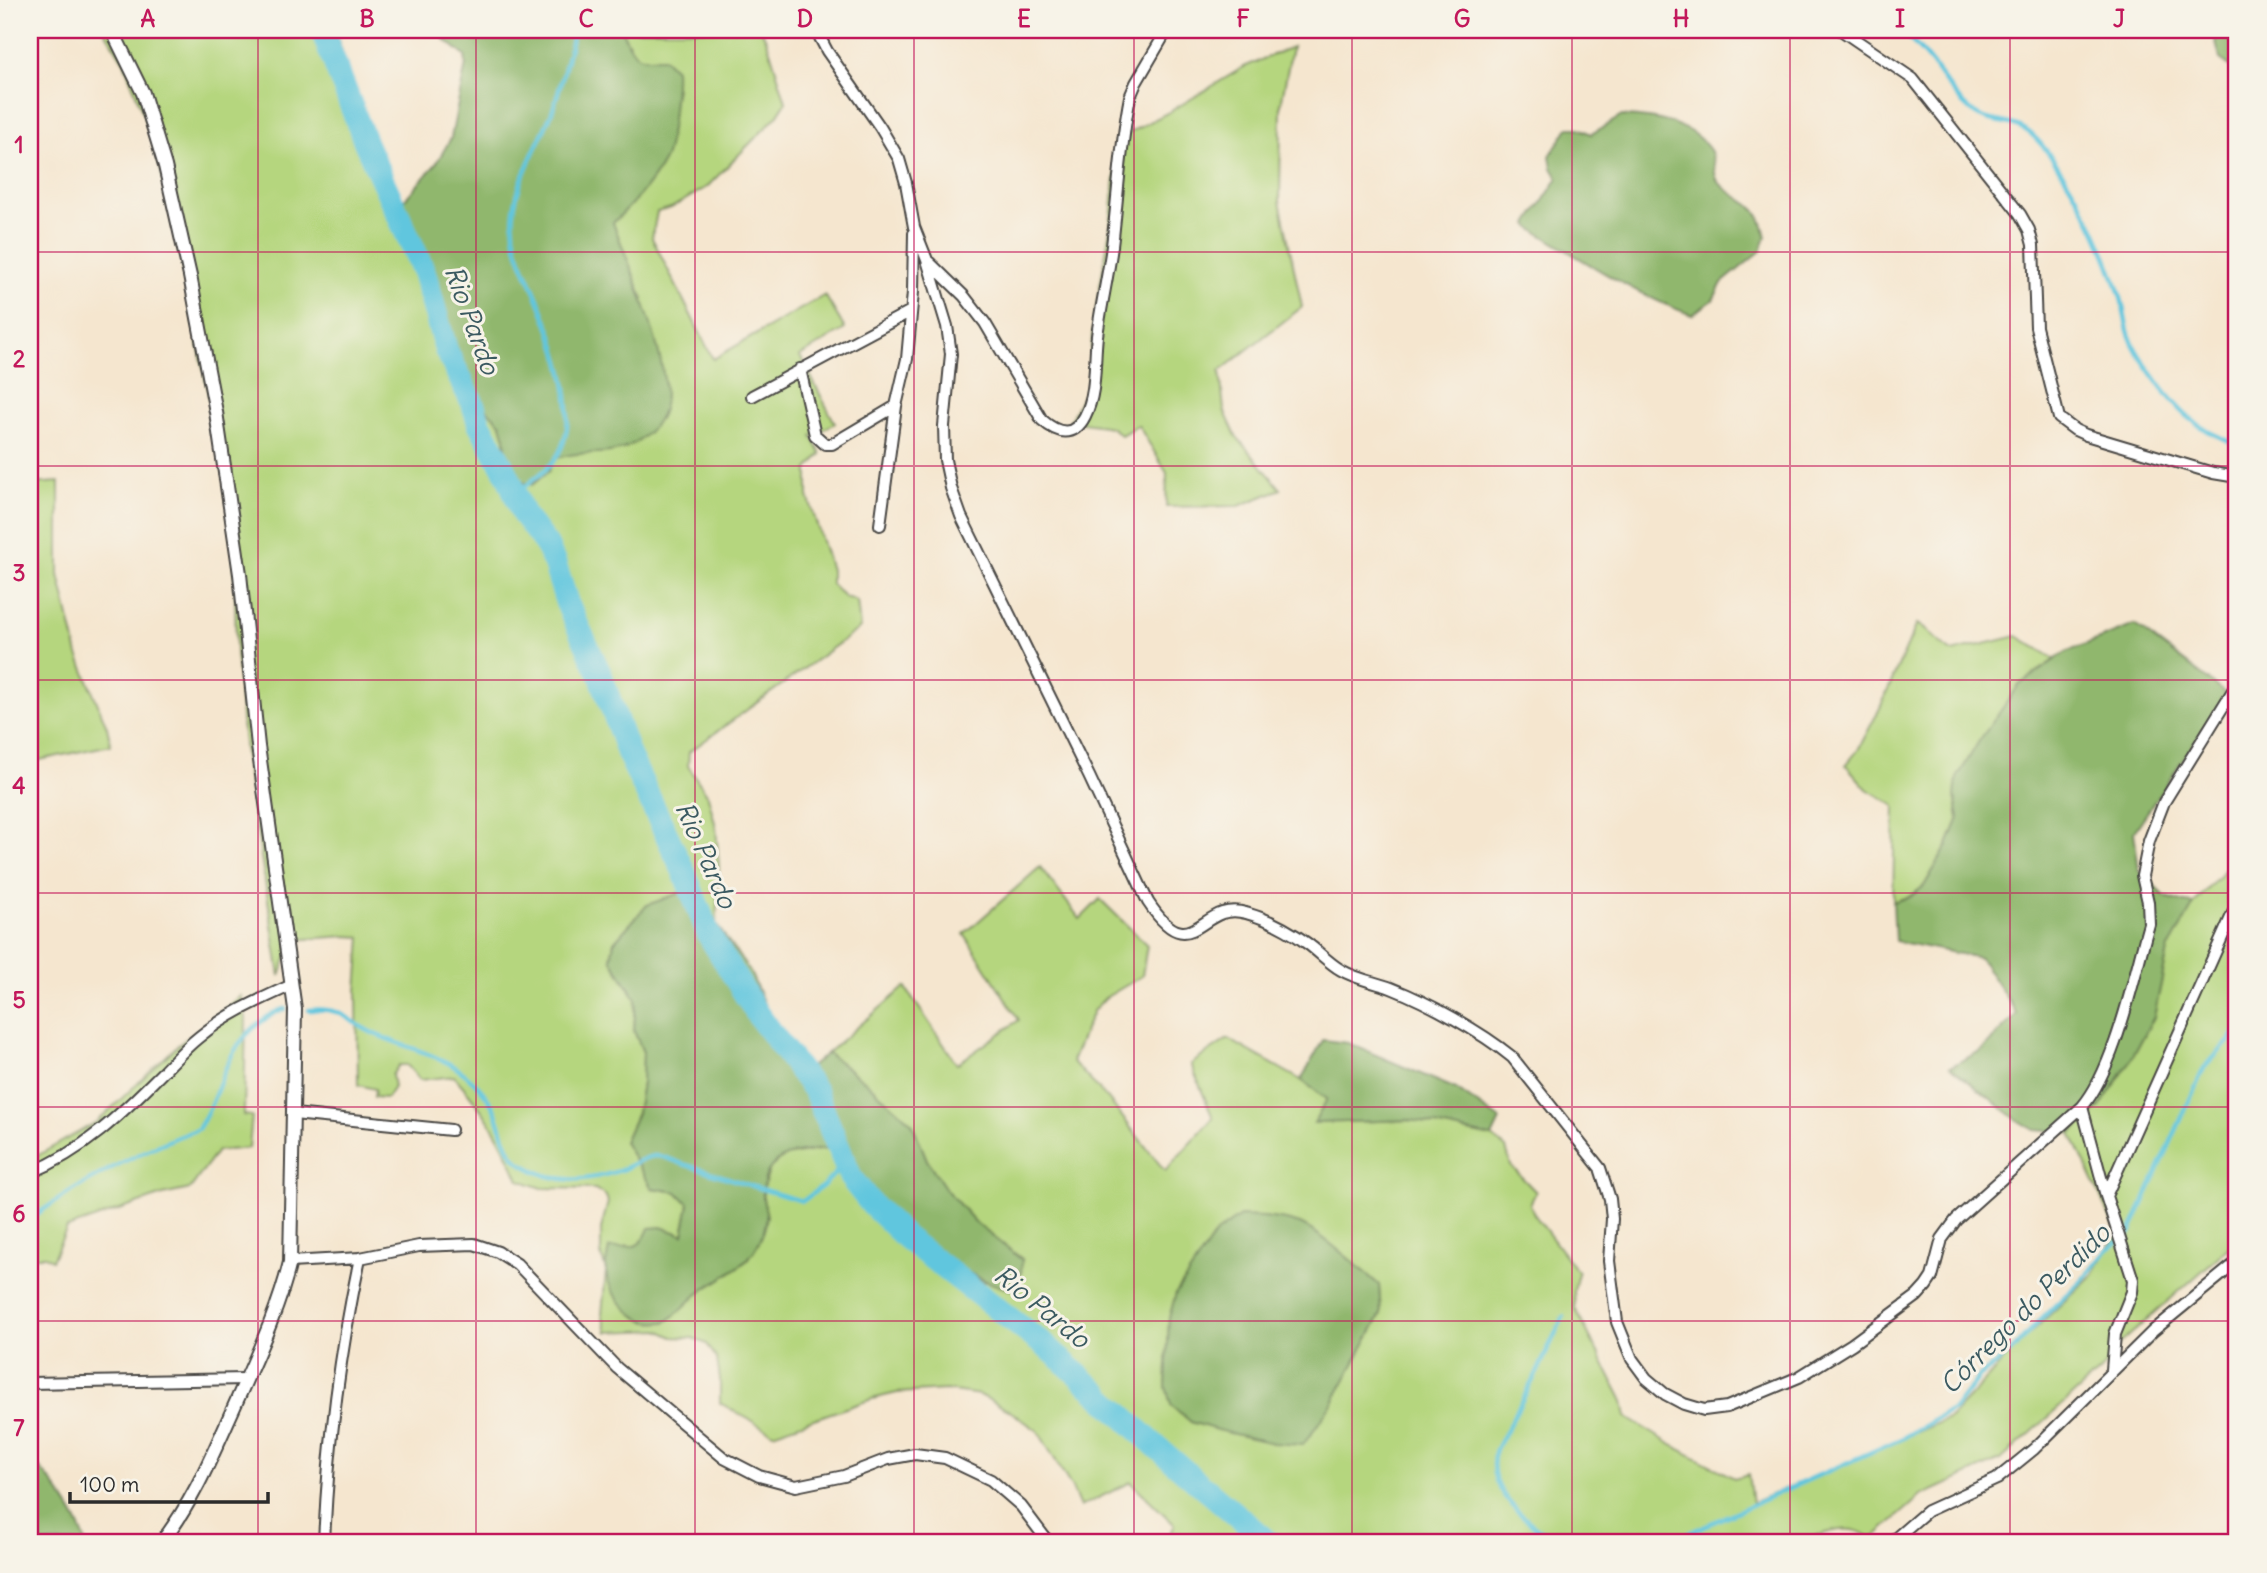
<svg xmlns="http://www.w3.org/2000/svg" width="2267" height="1573" font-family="Delius,sans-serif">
  <rect width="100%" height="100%" fill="#f7f3e8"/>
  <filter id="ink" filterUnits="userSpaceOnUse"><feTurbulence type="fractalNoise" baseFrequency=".0143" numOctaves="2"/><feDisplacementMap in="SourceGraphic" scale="14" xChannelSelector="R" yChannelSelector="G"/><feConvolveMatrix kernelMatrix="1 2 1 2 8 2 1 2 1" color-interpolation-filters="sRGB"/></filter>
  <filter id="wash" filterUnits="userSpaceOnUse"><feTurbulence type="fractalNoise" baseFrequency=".00686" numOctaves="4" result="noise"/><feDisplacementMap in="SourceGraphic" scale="28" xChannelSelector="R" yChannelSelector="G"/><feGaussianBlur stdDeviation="1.57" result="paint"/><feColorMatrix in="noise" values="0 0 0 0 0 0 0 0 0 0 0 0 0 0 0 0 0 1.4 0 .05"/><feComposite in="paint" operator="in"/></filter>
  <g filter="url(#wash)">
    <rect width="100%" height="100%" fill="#f5e6cf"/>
    <path fill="#b5d67e" stroke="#708054" stroke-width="2" fill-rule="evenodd" d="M 104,30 L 335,30 L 365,121 L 398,201 L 413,257 L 444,311 L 453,365 L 501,424 L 505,438 L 509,477 L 549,466 C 560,448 592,452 610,452 L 643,298 L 613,223 L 670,122 L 676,88 L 654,59 C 634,61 630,45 621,30 L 761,30 L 767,41 L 786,102 L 777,116 L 707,187 L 671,208 L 657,212 L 652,238 L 713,359 L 825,295 L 845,329 L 800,356 L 835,423 L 812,436 L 821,454 L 808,469 L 808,496 L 831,570 L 831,584 L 845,597 L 857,601 L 860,628 L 689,752 L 688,766 L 708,796 L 716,827 L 719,867 L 716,924 L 685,891 L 647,905 L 614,942 L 611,959 L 636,999 L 634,1031 L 643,1052 L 642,1083 L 637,1113 L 624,1142 L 652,1188 L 677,1192 L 689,1204 L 683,1235 L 661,1227 L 633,1248 L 627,1246 L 606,1271 L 612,1288 L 620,1302 L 698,1294 L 748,1260 L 760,1240 L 767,1216 L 763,1200 L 763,1190 L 770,1168 L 785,1156 L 832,1148 C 847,1160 851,1172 863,1185 C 902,1224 936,1256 985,1282 L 1022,1259 L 977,1224 L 947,1191 L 927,1160 L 912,1123 L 867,1083 L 827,1053 L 905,987 L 957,1064 L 1019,1020 L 964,934 L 1040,867 L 1080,919 L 1100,899 L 1147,945 L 1142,976 L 1105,998 L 1093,1011 L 1072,1061 L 1108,1099 L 1165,1171 L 1213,1118 L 1191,1064 L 1228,1039 L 1301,1080 L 1328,1099 L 1315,1123 L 1412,1120 L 1492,1137 L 1506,1148 L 1511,1166 L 1536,1192 L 1530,1204 L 1534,1214 L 1578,1273 L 1574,1290 L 1575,1308 L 1623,1401 L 1626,1417 L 1672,1445 L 1734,1478 L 1748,1474 L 1752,1503 L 1950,1418 L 2025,1338 L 2093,1274 L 2117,1232 L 2071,1133 L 2099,1108 L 2129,1063 L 2154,1017 L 2168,950 L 2190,908 L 2231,863 L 2237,851 L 2237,1240 L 2113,1350 L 2111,1361 L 2002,1459 L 1921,1496 L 1872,1539 C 1847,1519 1820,1536 1792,1543 L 1165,1543 L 1175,1525 L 1131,1482 L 1080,1507 L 1072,1488 L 1038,1431 L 1007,1409 L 980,1395 L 946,1390 L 897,1393 L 872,1399 L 773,1433 L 720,1403 L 720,1379 L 717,1359 L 707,1344 L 693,1338 L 673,1337 L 659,1330 L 607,1332 L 602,1314 L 606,1271 L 601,1254 L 601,1229 L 608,1202 L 606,1196 L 595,1189 L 542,1188 L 519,1180 C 500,1136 486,1112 454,1076 L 420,1080 L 407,1065 L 399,1065 L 392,1075 L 394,1087 L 387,1098 L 374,1097 L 375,1089 L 358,1085 L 357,991 L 361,937 L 346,936 L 293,940 L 280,976 L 245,755 L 236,651 L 234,523 L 176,232 L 154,144 L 124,62 ZM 1301,1225 L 1347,1257 L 1379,1285 L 1381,1314 L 1332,1404 L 1273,1443 L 1191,1422 L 1166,1387 L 1169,1318 Z
      M 1292,47 L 1281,104 L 1280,201 L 1302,307 L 1220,371 L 1224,410 L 1236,436 L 1281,489 L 1239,506 L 1166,507 L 1167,473 L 1138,425 L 1121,435 L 1111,427 L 1070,421 L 1087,386 L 1094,321 L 1110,230 L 1119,138 L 1171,111 L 1244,67 Z
      M 59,482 L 59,575 L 78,655 L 107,727 L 111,745 L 30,762 L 30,484 Z
      M 1917,624 C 1930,631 1939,644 1952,652 L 2017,636 L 2055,659 L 2019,685 L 1955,796 L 1959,818 L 1948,845 L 1924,886 L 1911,896 L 1893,902 L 1895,806 L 1867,789 L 1846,765 L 1858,750 L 1880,708 Z
      M 241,996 L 246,1018 L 244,1115 L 252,1116 L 249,1148 L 217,1151 L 190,1189 L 163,1195 L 67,1228 L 52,1260 L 45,1256 L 30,1256 L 30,1160 L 98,1121 L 177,1046 Z"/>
    <path fill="#90b76d" stroke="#5e714c" stroke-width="2" d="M 437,30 L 621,30 C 636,56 632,59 664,58 L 675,69 C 676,84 671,148 664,160 C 651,185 632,204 613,223 C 628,262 675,370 663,409 C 659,424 644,438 631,445 C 608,459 577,448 553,460 L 549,471 L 532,485 L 509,478 L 505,438 L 501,424 L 467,389 L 453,365 L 444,311 L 413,257 L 398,201 L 406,198 L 436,164 L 451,138 L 466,64 L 465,56 L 444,39 Z
      M 2213,30 L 2237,30 L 2237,71 L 2220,59 Z
      M 1622,116 C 1655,117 1690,122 1710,150 C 1716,159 1712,172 1718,181 C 1729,196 1750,200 1759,216 C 1763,222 1764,230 1766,237 L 1761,251 L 1722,283 L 1713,300 L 1692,315 C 1635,295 1584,261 1532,229 L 1528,224 L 1558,178 L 1552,168 L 1550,156 L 1568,128 L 1579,128 L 1591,134 Z
      M 2135,625 L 2227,694 L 2134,832 L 2139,871 L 2166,897 L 2185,903 L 2194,904 L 2168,950 L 2154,1017 L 2129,1063 L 2099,1108 L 2071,1133 L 2035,1130 L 2016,1119 L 1950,1067 L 1982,1050 L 2017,1014 L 1980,958 L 1895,941 L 1893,902 L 1911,896 L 1924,886 L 1948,845 L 1959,818 L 1955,796 L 1957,778 L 1979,741 L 2019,685 L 2066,652 Z
      M 686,891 L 716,924 L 750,972 L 797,1079 L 827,1053 L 867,1083 L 912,1123 L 927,1160 L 947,1191 L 977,1224 L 1022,1260 L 1021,1275 L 1011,1290 C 949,1272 906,1229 863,1184 C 851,1172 847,1159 832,1148 C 799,1152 761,1152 763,1197 C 763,1202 765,1207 766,1212 C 768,1223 761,1239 756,1248 C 742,1271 718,1277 698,1294 C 687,1303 678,1314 666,1322 C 660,1322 654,1323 648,1322 C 628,1316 608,1292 606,1271 C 605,1264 608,1255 609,1248 C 630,1246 640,1252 649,1228 L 661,1227 L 683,1235 L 689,1204 L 677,1192 L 652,1188 L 624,1142 L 637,1113 L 642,1083 L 643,1052 L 634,1031 L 636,999 L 611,959 L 614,942 L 647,905 Z
      M 1323,1040 L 1348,1043 L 1456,1089 L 1500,1120 L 1492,1137 L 1412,1120 L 1314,1123 L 1327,1099 L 1301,1080 Z
      M 1240,1216 C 1260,1217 1281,1217 1300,1224 C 1323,1234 1359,1268 1379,1285 L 1381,1314 L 1332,1404 L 1303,1445 L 1273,1443 L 1217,1430 L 1191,1422 L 1171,1405 L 1166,1387 L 1169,1318 L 1176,1293 L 1216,1233 Z
      M 30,1459 C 51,1476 78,1517 86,1543 L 30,1543 Z"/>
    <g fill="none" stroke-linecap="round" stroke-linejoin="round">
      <path stroke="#60c6de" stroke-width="4.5" d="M 1900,30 C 1912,41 1923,52 1933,65 C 1945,82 1957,100 1974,113 C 1990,124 2008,120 2024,129 C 2047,142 2079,199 2092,224 C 2103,247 2113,273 2121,298 C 2125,311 2125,326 2131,339 C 2136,352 2145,364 2153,375 C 2177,410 2196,430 2237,444
        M 514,495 C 526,485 540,476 551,464 C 589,422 554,337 535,292 C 523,264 510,244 514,211 C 518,178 537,147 550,117 C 561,88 567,59 574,30
        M 309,1010 C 345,1006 348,1023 377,1035 C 422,1054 464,1058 492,1105 C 504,1125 502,1152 524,1165 C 556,1185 587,1182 621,1170 C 632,1165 643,1157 655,1156 C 666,1156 676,1162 686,1165 C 725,1176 763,1191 803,1201 L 824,1185 L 844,1164
        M 30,1219 C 82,1182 138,1151 198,1129 C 223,1092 221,1051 261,1022 C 269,1016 275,1011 285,1009
        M 1556,1543 C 1528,1520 1481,1491 1496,1449 L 1538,1371 L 1563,1317
        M 1659,1543 L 1684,1535 L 1903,1438 L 1955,1408 L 1979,1377 L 2011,1352 L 2038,1322 L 2082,1280 L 2107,1250 L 2130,1233 L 2204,1068 L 2231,1039 L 2237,1029"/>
      <path stroke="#60c6de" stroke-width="24" d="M 322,30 L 366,144 L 424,272 L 446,350 L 473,404 L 479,423 L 508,476 L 523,514 L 547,546 L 555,565 L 567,603 L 601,676 L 628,753 L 684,872 L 709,935 L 758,1015 L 815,1091 L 851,1178 L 872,1205 L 906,1238 L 1053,1352 L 1159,1449 L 1269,1543"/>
    </g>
  </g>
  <g filter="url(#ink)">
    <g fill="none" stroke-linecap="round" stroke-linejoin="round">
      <defs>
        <path id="minor" d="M 816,30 L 827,51 L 880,127 L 899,159 L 906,183 L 914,227 L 927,260 L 947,326 L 951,354 L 944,426 L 945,460 L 951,488 L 961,516 L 1089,776 L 1148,902 C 1193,970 1200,899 1246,913 C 1268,919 1289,930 1308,944 C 1319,952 1329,963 1341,970 C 1356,979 1375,982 1391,988 C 1429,1003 1480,1031 1512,1057 L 1600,1168 L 1610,1199 L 1612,1219 L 1609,1261 L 1617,1322 L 1632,1359 L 1646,1378 L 1665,1394 L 1684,1404 L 1704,1410 L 1727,1407 L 1799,1377 L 1852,1344 L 1917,1296 L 1926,1286 L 1932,1277 L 1942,1239 L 1956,1220 L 2082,1107 L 2106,1196 L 2133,1280 L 2132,1292 L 2115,1334 L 2112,1370
          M 1841,30 L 1913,79 L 2020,214 L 2029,230 L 2033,245 L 2036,327 L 2059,418 L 2075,430 L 2086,435 L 2213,473 L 2237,477
          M 929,262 L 964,296 L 985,323 L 1042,420 C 1058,434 1074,438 1085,416 C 1097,393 1094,361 1097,336 C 1101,306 1108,276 1112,246 C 1118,197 1120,146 1130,97 L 1136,83 L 1167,30
          M 800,369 L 815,435 L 825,444 L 832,444 L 896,406
          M 752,396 L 911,311
          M 880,525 L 896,406 L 907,359 L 913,292 L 914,233
          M 2082,1107 C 2115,1069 2134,975 2149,924 L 2148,902 L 2142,876 L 2149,841 L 2164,802 L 2237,684
          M 294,1114 L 451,1130
          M 30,1173 C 84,1151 120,1115 161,1074 C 173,1062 185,1048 199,1037 C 227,1014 259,1000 292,985
          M 2106,1196 L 2237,904
          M 290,1262 L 360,1258 L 419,1246 L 474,1244 L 498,1252 L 517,1264 L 617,1368 L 724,1458 L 759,1476 L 796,1486 L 844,1476 L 888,1459 L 915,1454 L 945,1458 L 991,1480 L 1021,1506 L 1049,1543
          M 30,1383 L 246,1379
          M 324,1543 C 328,1447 340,1351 360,1258
          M 1890,1543 L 1927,1511 L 1997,1479 L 2034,1449 L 2153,1331 L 2237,1262"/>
        <path id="tertiary" d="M 112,30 L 143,93 L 165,166 L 190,276 L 216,412 L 240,574 L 258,746 L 295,1009 L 290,1262 C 278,1312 255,1359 234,1407 C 213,1453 193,1503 161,1543"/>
      </defs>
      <use href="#minor" stroke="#494744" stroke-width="14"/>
      <use href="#tertiary" stroke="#494744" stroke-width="16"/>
      <use href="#minor" stroke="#fff" stroke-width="10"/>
      <use href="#tertiary" stroke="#fff" stroke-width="12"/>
    </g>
  </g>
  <path fill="none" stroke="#c2185b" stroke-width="2" stroke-opacity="0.55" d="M 258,30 L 258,1543M 476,30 L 476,1543M 695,30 L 695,1543M 914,30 L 914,1543M 1134,30 L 1134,1543M 1352,30 L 1352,1543M 1572,30 L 1572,1543M 1790,30 L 1790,1543M 2010,30 L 2010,1543M 30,252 L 2237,252M 30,466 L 2237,466M 30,680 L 2237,680M 30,893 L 2237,893M 30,1107 L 2237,1107M 30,1321 L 2237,1321"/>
  <g text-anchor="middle" stroke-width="6" stroke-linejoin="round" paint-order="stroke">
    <g font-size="26" font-style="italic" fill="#3b5a61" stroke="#f7f3e8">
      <text transform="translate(472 320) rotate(70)" y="9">Rio Pardo</text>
      <text transform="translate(706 855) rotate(66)" y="9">Rio Pardo</text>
      <text transform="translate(1042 1307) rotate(39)" y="9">Rio Pardo</text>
      <text transform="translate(2025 1309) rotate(-45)" y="9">Córrego do Perdido</text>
    </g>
  </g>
  <rect width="2267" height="1573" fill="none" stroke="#f7f3e8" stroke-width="77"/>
  <path d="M70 1492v10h198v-10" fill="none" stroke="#2b2b2b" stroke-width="3.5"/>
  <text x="80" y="1492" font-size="21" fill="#2b2b2b" stroke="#f7f3e8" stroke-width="5" paint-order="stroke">100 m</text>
  <rect x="38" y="38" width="2190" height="1496" fill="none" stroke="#c2185b" stroke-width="2.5"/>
  <g font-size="23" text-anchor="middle" font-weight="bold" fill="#c2185b">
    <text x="148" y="27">A</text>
    <text x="367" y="27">B</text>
    <text x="586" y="27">C</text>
    <text x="805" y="27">D</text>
    <text x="1024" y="27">E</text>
    <text x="1243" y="27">F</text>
    <text x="1462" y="27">G</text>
    <text x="1681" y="27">H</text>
    <text x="1900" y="27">I</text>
    <text x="2119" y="27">J</text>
    <text x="19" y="153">1</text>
    <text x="19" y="367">2</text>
    <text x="19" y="581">3</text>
    <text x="19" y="794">4</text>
    <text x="19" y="1008">5</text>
    <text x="19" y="1222">6</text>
    <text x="19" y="1436">7</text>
  </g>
</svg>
